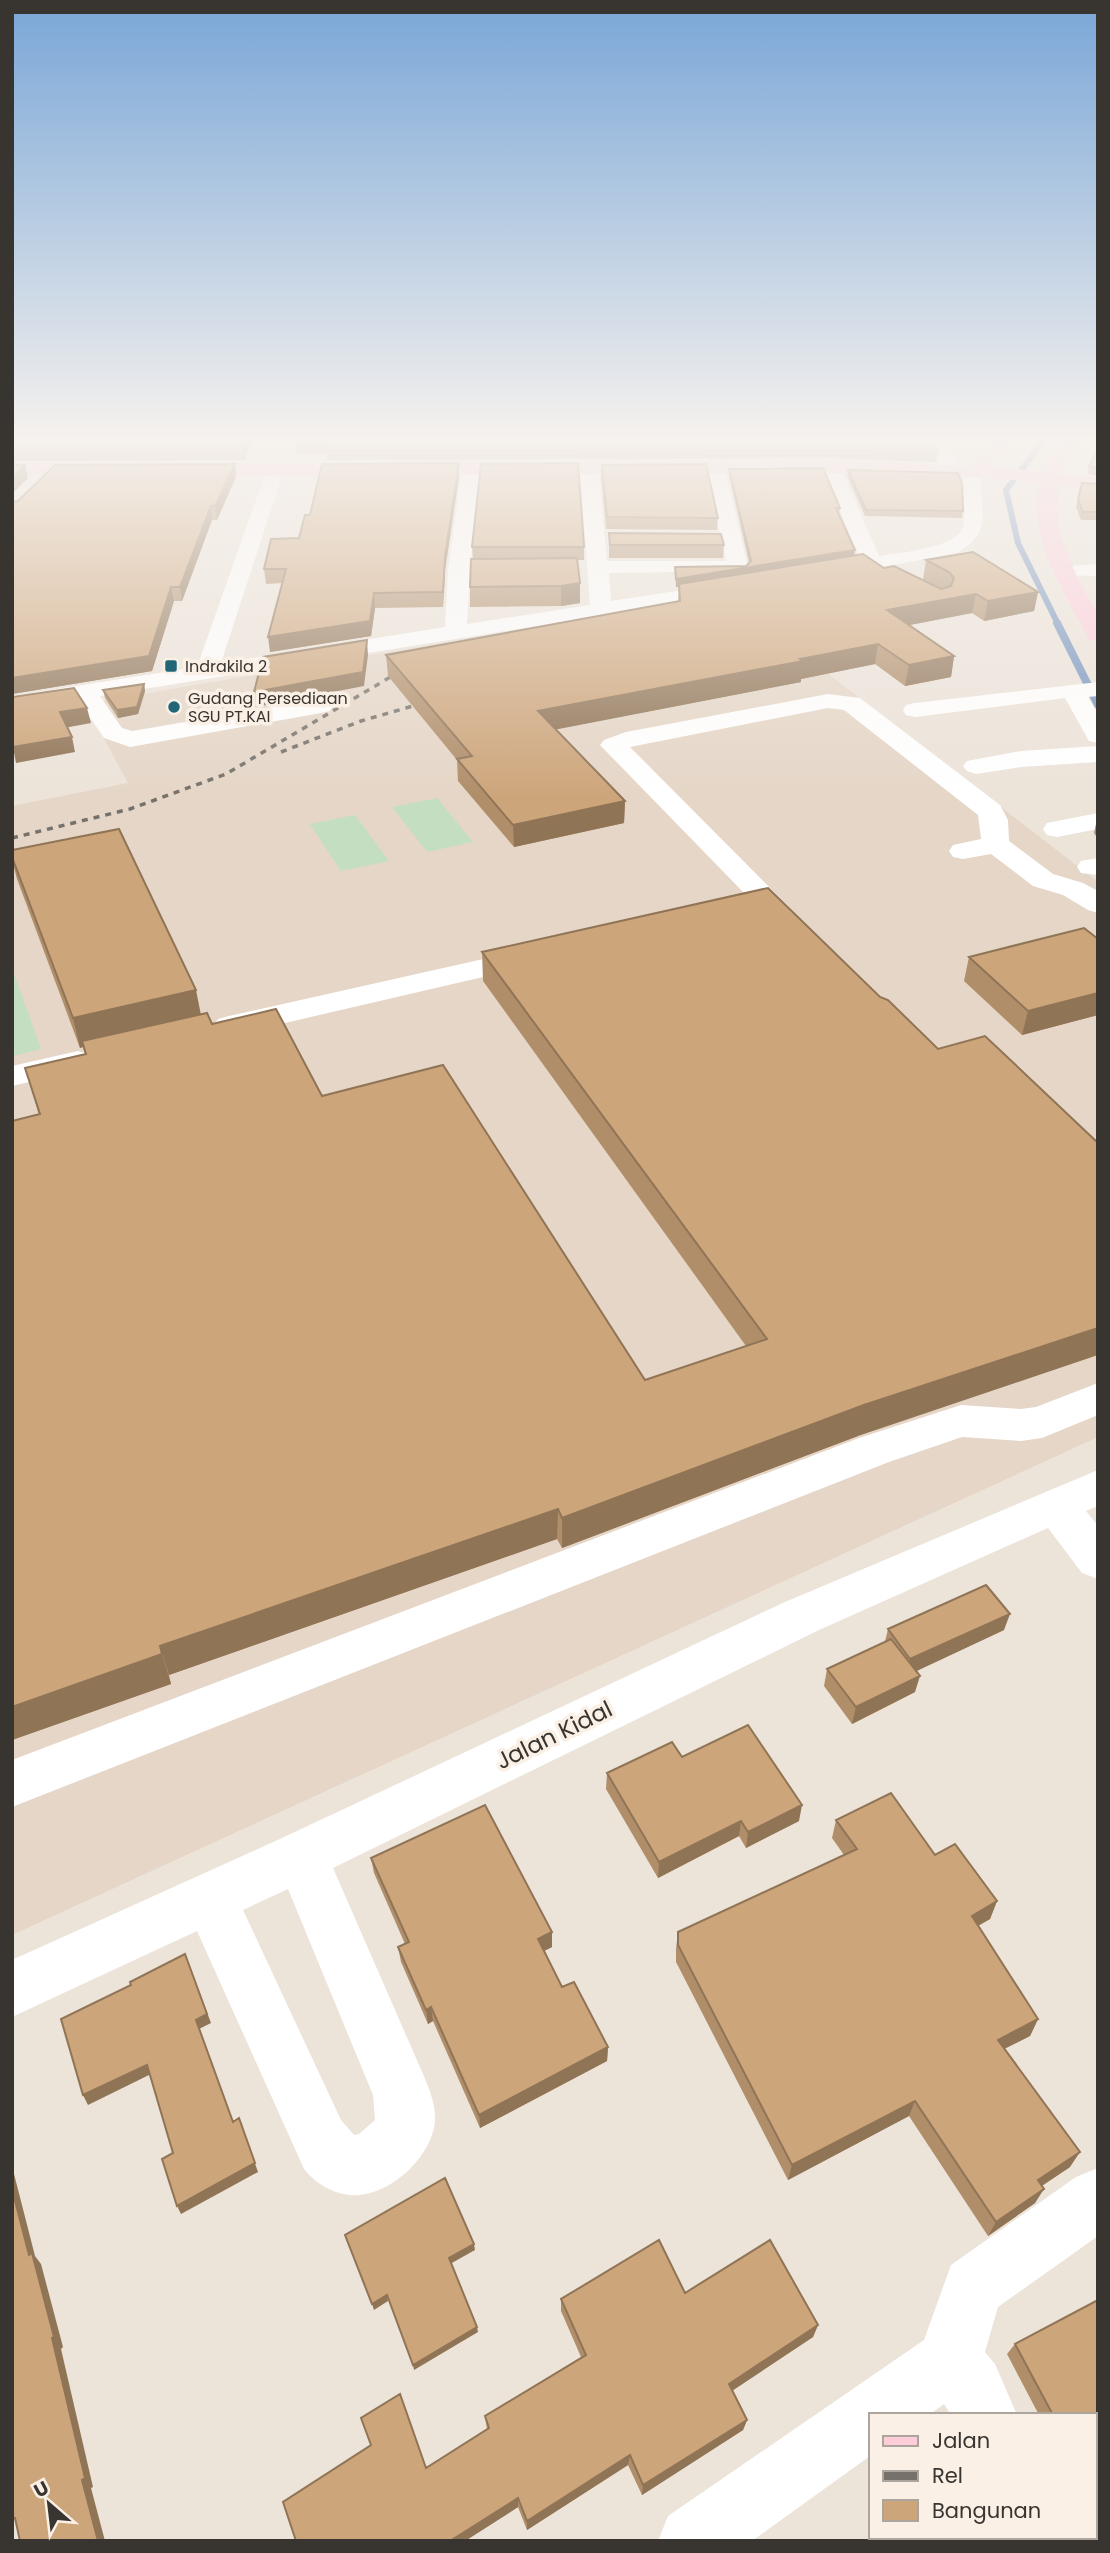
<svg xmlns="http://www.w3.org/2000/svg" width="1110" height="2553" font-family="Poppins,sans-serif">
  <rect width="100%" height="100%" fill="#ece3d9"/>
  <path fill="#e5d6c7" d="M 725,594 L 1098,882 L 1098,1437 L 12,1935 L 12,806 L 128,783 L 85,704 Z"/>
  <path fill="#c4dec1" d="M 437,798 L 473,842 L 427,852 L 392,807 Z
    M 355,815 L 389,861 L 341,871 L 310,824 Z
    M 12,968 L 41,1049 L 12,1056 Z"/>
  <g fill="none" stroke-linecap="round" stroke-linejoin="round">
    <path stroke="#7391bd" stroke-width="6" d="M 1045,439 L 1006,490 L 1018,543 L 1058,624"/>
    <path stroke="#7391bd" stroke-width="8" d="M 1057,623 L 1098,705"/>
    <path fill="#fff" fill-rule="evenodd" d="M 928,439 L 946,439 L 961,470 L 959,474 L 945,474 Z
      M 715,461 L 724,467 L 748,567 L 745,571 L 609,573 L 611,601 L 729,583 L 737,584 L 740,589 L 737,594 L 100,696 L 122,728 L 132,731 L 321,699 L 330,701 L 333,706 L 330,711 L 321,713 L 130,747 L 104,738 L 78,700 L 12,710 L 12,696 L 197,667 L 268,466 L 275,464 L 284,470 L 221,663 L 445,627 L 448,570 L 462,468 L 471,462 L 480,468 L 470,570 L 467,624 L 590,605 L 580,468 L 589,462 L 598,468 L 607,561 L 726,561 L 723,545 L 669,545 L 662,543 L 659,539 L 662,535 L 669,533 L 720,533 L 706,467 Z
      M 831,461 L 840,467 L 879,556 C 900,552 957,549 963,526 C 967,508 961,489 964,471 L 973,465 L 982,471 C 978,507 996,533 956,553 L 826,578 L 819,576 L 815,572 L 819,568 L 860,559 L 822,467 Z
      M 1098,564 L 1098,576 L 1058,575 L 1054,571 L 1058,567 Z
      M 1098,682 L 1098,696 L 1088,697 L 1098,714 L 1098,743 L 1089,741 L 1065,698 L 915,717 L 906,715 L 903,710 L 906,705 L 915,703 Z
      M 828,694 L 860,698 L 1000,805 L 1008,820 L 1009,841 L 1053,874 L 1083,883 L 1098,891 L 1098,913 L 1088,910 L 1063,895 L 1033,886 L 991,854 L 963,859 L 953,857 L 949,851 L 953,845 L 981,839 L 978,815 L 844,710 L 828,708 L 630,747 L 809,927 L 805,933 L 794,936 L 783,933 L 600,745 L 604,740 L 626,732 Z
      M 1098,746 L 1098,762 L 1021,767 L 976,774 L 967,771 L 963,766 L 967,761 L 1021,751 Z
      M 1098,813 L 1098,829 L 1057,837 L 1047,835 L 1043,829 L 1047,823 Z
      M 1098,858 L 1098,875 L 1081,873 L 1077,867 L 1081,861 Z
      M 532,948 L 543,951 L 547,957 L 543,963 L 229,1036 L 218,1033 L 213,1026 L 218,1019 L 229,1016 Z
      M 78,1051 L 90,1054 L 95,1061 L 90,1068 L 12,1086 L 12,1066 Z
      M 1098,1383 L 1098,1415 L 1042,1438 L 1021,1441 L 962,1437 L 889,1462 L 12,1807 L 12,1760 L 859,1438 L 961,1405 L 1021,1409 L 1036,1407 Z
      M 1098,1470 L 1098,1506 L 1086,1511 L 1098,1526 L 1098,1579 L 1082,1573 L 1048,1528 L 819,1630 L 333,1868 L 423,2074 C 429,2089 436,2104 435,2121 C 432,2158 387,2199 349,2195 C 331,2193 314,2182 304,2169 L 197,1931 L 12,2017 L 12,1960 L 282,1838 L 785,1602 ZM 288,1889 L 373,2095 L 375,2120 L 359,2134 L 354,2135 L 341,2120 L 243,1910 Z
      M 1098,2168 L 1098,2236 L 998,2307 L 985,2352 L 995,2364 L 1017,2415 L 951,2415 L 944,2404 L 929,2415 L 870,2415 L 870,2456 L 752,2541 L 658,2541 L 668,2516 L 924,2340 L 951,2265 L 1076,2177 Z
      M 1005,2537 L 1075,2537 L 1076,2541 L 1006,2541 Z"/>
    <path fill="#fecdda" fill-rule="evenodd" d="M 997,439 L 1017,439 L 989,466 L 1042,472 L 1064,439 L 1082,439 L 1060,474 L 1098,478 L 1098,490 L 1058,485 L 1057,518 L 1061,539 L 1078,579 L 1098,614 L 1098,642 L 1090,640 L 1087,635 C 1061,588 1029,539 1039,483 L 997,478 L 831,473 L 184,476 L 175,470 L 184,464 L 831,461 L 968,466 Z
      M 12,463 L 103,464 L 112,470 L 103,476 L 12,475 Z"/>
    <path stroke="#76716a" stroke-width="3.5" stroke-dasharray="6 6" stroke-linecap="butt" d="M 281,752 L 361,721 L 430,701
      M 12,838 L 130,809 L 226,774 L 404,669"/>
  </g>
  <path fill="#b08e6a" d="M 12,439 L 254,439 L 244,460 L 12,461 Z
    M 931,439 L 938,453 L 936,462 L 831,458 L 327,460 L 327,454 L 296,454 L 295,445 Z
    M 1098,448 L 1098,476 L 1088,474 L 1089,466 Z
    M 235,464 L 236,477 L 217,520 L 212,520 L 182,601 L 174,601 L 152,671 L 12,694 L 12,502 Z
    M 602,465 L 718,518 L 717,530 L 606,529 L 601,476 Z
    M 729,469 L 840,508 L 839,514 L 854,556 L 884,568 L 923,580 L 926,560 L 1038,592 L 1034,611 L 984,621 L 972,613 L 909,625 L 954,656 L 951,677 L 905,686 L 875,664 L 801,679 L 801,682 L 555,729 L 625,801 L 624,823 L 514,847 L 458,781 L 457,760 L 388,676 L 386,655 L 678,601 L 679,587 L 676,587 L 675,567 L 746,566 L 749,563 L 729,476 Z
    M 848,470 L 963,511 L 962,518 L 865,516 L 847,476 Z
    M 459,477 L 445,570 L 443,607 L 375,608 L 371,636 L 270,652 L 282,583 L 266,584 L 264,569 L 299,538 L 310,515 Z
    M 1082,483 L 1098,484 L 1098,520 L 1081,520 L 1076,507 Z
    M 609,533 L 724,545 L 723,558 L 609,558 Z
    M 472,547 L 584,547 L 584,560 L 577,560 L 580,583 L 580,603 L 561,606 L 470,607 L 470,587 L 473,559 Z
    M 144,684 L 145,691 L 138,714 L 118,718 L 105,698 L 103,690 Z
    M 1098,823 L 1098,839 L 1094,833 L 1096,824 Z
    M 12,850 L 212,1024 L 322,1096 L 645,1380 L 746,1346 L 483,981 L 482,952 L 858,1436 L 562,1548 L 557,1539 L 169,1675 L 171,1684 L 12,1740 L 39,1115 L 25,1068 L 85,1054 L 83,1047 L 80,1048 L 17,879 L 12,860 Z
    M 1098,939 L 1098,1015 L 1022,1035 L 964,981 L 969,957 Z
    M 888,1629 L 1004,1630 L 916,1671 L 915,1692 L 852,1724 L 824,1686 L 827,1669 L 885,1642 Z
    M 607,1773 L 799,1821 L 746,1848 L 739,1836 L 658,1878 L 606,1789 Z
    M 836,1820 L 935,1855 L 997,1901 L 990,1919 L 978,1926 L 1038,2019 L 1030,2036 L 1004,2049 L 1070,2167 L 1042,2186 L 1035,2203 L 988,2236 L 909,2116 L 788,2180 L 676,1962 L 676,1949 L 678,1932 L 844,1855 L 832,1838 Z
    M 371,1858 L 552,1947 L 544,1951 L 562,1987 L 608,2047 L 607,2061 L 480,2128 L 433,2021 L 428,2024 L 401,1962 L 398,1947 L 405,1944 L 374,1873 Z
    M 685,2293 L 818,2325 L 813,2337 L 732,2390 L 747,2420 L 743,2430 L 642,2495 L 628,2465 L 527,2530 L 518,2507 L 465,2541 L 296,2541 L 426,2468 L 487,2429 L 485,2416 L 581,2357 L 561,2311 L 561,2299 Z
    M 1098,2300 L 1098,2541 L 1085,2541 L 1083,2537 L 1094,2537 L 1094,2415 L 1039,2415 L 1007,2354 L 1015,2344 Z"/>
  <path fill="#907456" d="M 247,439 L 254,439 L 244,460 L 243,447 Z
    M 459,463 L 459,477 L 445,570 L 443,607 L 443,592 L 445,556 Z
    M 235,464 L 236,477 L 217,520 L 215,506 Z
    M 25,465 L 28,478 L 12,494 L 12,478 Z
    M 211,506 L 212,520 L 182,601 L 180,587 Z
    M 855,550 L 854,557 L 676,587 L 676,579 Z
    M 580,583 L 580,603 L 561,606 L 561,586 Z
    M 171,587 L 174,601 L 152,671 L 12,694 L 12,678 Z
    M 1038,592 L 1034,611 L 984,621 L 988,601 Z
    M 374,593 L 375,608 L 371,636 L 270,652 L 268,637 Z
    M 976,594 L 972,613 L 884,630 L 887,610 Z
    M 367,640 L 368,655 L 364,686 L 256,707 L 254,692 Z
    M 878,644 L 875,664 L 801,679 L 801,682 L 538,733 L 538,711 Z
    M 954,656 L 951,677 L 905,686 L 909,665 Z
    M 144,684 L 145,691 L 138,714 L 118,718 L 117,710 Z
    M 87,708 L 91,723 L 64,728 L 60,712 Z
    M 72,737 L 75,752 L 16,763 L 13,747 Z
    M 625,801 L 624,823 L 514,847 L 513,825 Z
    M 196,990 L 202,1020 L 82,1041 L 83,1047 L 80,1048 L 73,1018 Z
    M 1098,993 L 1098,1015 L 1022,1035 L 1028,1011 Z
    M 1098,1328 L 1098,1355 L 858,1436 L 562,1548 L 562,1518 L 864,1405 Z
    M 558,1509 L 557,1539 L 169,1675 L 160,1646 Z
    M 1010,1614 L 1004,1630 L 906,1676 L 910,1659 Z
    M 162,1654 L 171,1684 L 12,1740 L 12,1707 Z
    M 920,1676 L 915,1692 L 852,1724 L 856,1707 Z
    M 802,1805 L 799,1821 L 746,1848 L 748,1832 Z
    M 741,1821 L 739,1836 L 658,1878 L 659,1862 Z
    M 997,1901 L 990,1919 L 965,1933 L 972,1916 Z
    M 552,1932 L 552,1947 L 538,1954 L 538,1939 Z
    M 185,1954 L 211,2023 L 199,2029 L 196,2020 Z
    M 431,2007 L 433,2021 L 428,2024 L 426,2010 Z
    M 1038,2019 L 1030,2036 L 990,2056 L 998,2040 Z
    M 608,2047 L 607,2061 L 480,2128 L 479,2115 Z
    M 147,2065 L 151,2074 L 88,2105 L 83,2095 Z
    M 915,2101 L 909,2116 L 788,2180 L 792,2165 Z
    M 239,2118 L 258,2172 L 181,2214 L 177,2206 Z
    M 1080,2152 L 1070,2167 L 1029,2194 L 1038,2180 Z
    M 12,2166 L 35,2256 L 41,2264 L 63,2347 L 61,2349 L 93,2487 L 91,2488 L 105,2541 L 98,2541 L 82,2480 L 12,2189 Z
    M 1044,2189 L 1035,2203 L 988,2236 L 996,2222 Z
    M 474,2244 L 475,2250 L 450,2264 L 449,2258 Z
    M 387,2295 L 388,2301 L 374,2310 L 372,2304 Z
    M 818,2325 L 813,2337 L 726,2395 L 729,2384 Z
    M 477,2327 L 478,2332 L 414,2370 L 413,2365 Z
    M 747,2420 L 743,2430 L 642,2495 L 643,2485 Z
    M 630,2455 L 628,2465 L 527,2530 L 527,2521 Z
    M 518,2498 L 518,2507 L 465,2541 L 450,2541 Z"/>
  <path fill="#cda57b" stroke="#907456" stroke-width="2" d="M 12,439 L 247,439 L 243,447 L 12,448 Z
    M 296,439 L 931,439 L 938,453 L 832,450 L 327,451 L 328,445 L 295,445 Z
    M 1098,448 L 1098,468 L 1089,466 Z
    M 459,463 L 445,556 L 443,592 L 374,593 L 370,621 L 268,637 L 286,569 L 264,569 L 271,539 L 299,538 L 305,515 L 310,515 L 322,464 Z
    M 578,463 L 584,547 L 472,547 L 481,464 Z
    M 12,464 L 25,465 L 12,478 Z
    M 235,464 L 215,506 L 211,506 L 180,587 L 171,587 L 149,656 L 12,678 L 12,502 L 18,501 L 55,465 Z
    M 706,464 L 718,518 L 607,517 L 602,465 Z
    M 823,468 L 840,508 L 836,508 L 855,550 L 676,579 L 675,567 L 746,566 L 751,561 L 729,469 Z
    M 848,470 L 958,473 L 962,483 L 963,511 L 866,510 Z
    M 1082,483 L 1098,484 L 1098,512 L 1083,512 L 1078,499 Z
    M 609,533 L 721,534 L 724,545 L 610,545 Z
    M 973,552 L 1038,592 L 988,601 L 976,594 L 887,610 L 954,656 L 909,665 L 878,644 L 800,659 L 803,661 L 538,711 L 625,801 L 513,825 L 457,759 L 472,756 L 386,655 L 680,601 L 679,584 L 863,554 L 884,568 L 894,566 L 941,589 L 951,586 L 954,578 L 949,572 L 926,560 Z
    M 577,558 L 580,583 L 561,586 L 470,587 L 471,559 Z
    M 367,640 L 363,672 L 254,692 L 263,657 Z
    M 144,684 L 137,707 L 117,710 L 103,690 Z
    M 74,688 L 87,708 L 60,712 L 72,737 L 13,747 L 12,697 Z
    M 119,829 L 196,990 L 73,1018 L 12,857 L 12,850 Z
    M 768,888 L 880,997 L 888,1000 L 938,1049 L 985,1036 L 1098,1143 L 1098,1328 L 864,1405 L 562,1518 L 558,1509 L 160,1646 L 162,1654 L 12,1707 L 12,1121 L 40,1114 L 25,1068 L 86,1054 L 82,1041 L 207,1013 L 212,1024 L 276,1009 L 322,1096 L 443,1065 L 645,1380 L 767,1339 L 482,952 Z
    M 1084,928 L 1098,939 L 1098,993 L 1028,1011 L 969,957 Z
    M 986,1585 L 1010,1614 L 910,1659 L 888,1629 Z
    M 891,1639 L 920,1676 L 856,1707 L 827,1669 Z
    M 748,1725 L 802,1805 L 748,1832 L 741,1821 L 659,1862 L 607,1773 L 672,1742 L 682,1757 Z
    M 891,1793 L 935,1855 L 955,1844 L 997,1901 L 972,1916 L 1038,2019 L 998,2040 L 1080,2152 L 1038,2180 L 1044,2189 L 996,2222 L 915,2101 L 792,2165 L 678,1945 L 678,1932 L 857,1849 L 836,1820 Z
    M 485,1805 L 552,1932 L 538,1939 L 562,1987 L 574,1982 L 608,2047 L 479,2115 L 431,2007 L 426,2010 L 398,1947 L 409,1942 L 371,1858 Z
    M 185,1954 L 207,2014 L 196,2020 L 233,2122 L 239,2118 L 255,2163 L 177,2206 L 162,2159 L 173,2153 L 147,2065 L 83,2095 L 61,2019 L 131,1985 L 130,1982 Z
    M 445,2178 L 474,2244 L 449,2258 L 477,2327 L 413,2365 L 387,2295 L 372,2304 L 345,2235 Z
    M 12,2189 L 29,2255 L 32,2253 L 54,2337 L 52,2338 L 85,2478 L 82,2480 L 98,2541 L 20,2541 L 15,2518 L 12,2519 Z
    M 659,2240 L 685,2293 L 770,2240 L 818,2325 L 729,2384 L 747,2420 L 643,2485 L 630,2455 L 527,2521 L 518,2498 L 450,2541 L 296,2541 L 283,2502 L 371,2445 L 361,2418 L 400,2394 L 426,2468 L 489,2428 L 485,2416 L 586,2355 L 561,2299 Z
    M 1098,2300 L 1098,2539 L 1094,2532 L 1094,2415 L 1053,2415 L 1015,2344 Z"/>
  <linearGradient id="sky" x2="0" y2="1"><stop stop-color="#79a6d7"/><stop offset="0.55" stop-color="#f6f2ee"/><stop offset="1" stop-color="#f6f2ee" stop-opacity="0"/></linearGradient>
  <rect width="1110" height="797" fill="url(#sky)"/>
  <g fill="#216676" stroke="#faf0e6" stroke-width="2.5">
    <rect x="164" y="659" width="14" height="14" rx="3.5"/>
    <circle cx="174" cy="707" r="7"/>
  </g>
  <g text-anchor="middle" stroke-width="7" stroke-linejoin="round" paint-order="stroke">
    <g font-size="16" fill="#383430" stroke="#faf0e6" text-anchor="start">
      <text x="185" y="672">Indrakila 2</text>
      <text x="188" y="704">Gudang Persediaan<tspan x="188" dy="18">SGU PT.KAI</tspan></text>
    </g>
    <g font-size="23" fill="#383430" stroke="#faf0e6">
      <text transform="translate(554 1735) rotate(-26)" y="8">Jalan Kidal</text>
    </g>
  </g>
  <rect width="1110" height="2553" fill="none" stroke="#383430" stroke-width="28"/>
  <rect x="869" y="2413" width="228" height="126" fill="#faf0e6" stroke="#aca59d" stroke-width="2"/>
  <rect x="883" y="2436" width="35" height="10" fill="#fecdda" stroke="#aca59d" stroke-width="2"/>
  <text x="932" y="2448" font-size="21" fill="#383430">Jalan</text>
  <rect x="883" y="2471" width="35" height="10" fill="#76716a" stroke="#aca59d" stroke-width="2"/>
  <text x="932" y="2483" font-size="21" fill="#383430">Rel</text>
  <rect x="883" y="2500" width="35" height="21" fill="#cda57b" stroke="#aca59d" stroke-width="2"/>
  <text x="932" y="2518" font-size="21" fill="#383430">Bangunan</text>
  <g transform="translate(49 2504) rotate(332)" stroke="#faf0e6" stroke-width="5" paint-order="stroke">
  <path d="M0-5L12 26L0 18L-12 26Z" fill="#383430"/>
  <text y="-10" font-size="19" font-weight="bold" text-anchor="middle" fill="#383430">U</text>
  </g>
</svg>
